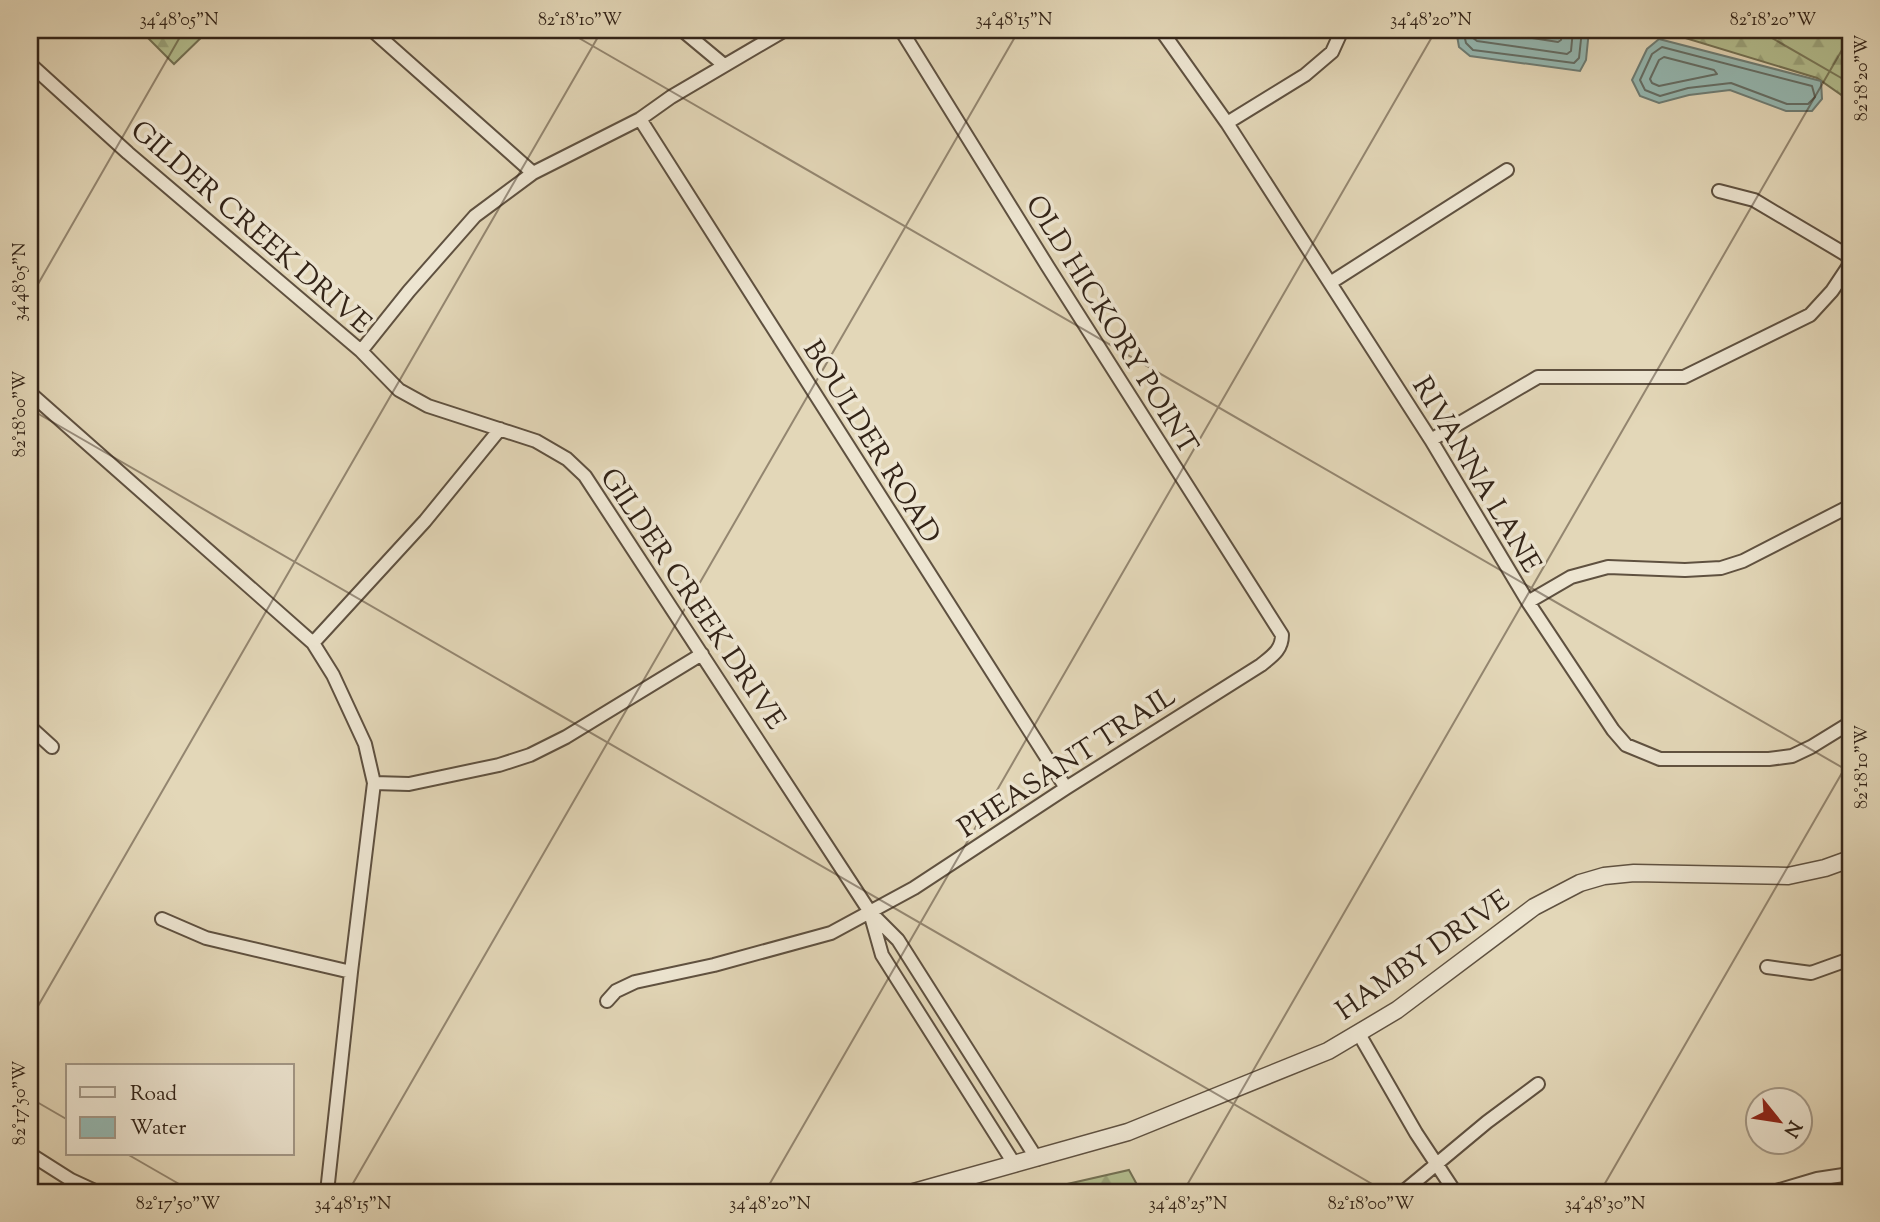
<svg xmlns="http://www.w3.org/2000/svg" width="1880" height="1222" font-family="'Sorts Mill Goudy',serif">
  <defs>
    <pattern id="forest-firs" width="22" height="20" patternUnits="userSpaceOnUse" patternTransform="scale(1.75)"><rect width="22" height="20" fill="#b3be8f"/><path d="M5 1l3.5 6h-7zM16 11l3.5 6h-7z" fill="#9aa37b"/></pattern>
  </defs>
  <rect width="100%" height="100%" fill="#e3d7b8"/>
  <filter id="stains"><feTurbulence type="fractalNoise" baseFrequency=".00286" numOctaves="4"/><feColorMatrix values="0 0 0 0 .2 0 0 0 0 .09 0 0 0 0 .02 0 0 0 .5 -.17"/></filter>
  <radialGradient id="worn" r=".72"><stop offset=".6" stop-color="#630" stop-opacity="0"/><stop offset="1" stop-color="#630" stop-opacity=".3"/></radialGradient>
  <path fill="url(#forest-firs)" stroke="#737154" stroke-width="2" d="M 140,30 L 209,30 L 174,64 Z
    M 1659,30 L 1850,30 L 1850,101 L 1817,78 Z
    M 1129,1170 L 1141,1192 L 1032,1192 Z"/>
  <path fill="#95b9b3" stroke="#6e7d75" stroke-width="2" d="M 1456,30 L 1589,30 L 1586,60 L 1580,71 L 1470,56 L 1459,47 Z
    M 1659,39 L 1821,81 L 1822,99 L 1812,111 L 1786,111 L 1730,90 L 1689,95 L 1659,103 L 1640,96 L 1632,80 L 1647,49 Z"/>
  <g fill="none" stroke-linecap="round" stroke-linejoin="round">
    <path stroke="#646e66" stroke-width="2" d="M 1463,30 L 1466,43 L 1473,50 L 1574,63 L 1579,58 L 1582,30
      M 1472,30 L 1473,38 L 1477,41 L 1567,54 L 1571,51 L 1573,30
      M 1482,30 L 1558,42 L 1561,40 L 1562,30
      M 1662,47 L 1812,86 L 1815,97 L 1808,104 L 1787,104 L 1731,83 L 1688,88 L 1660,96 L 1645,90 L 1640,80 L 1652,54 Z
      M 1664,57 L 1714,70 L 1717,74 L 1659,86 L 1652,83 L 1650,79 L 1659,60 Z"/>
    <defs>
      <path id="minor" d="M 372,30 L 533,173
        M 682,30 L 724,65
        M 1161,30 L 1227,123 L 1431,440 L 1528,602 L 1613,730 L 1626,745 L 1660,759 L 1769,759 L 1792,756 L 1811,747 L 1850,723
        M 30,64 L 128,153 L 361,351 L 399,390 L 428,406 L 536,441 L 567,459 L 585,476 L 870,912 L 898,940 L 1037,1159
        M 640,119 L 1066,788
        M 1227,123 L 1305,75 L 1332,52 L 1342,30
        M 1719,191 L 1754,200 L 1850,257
        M 1330,283 L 1507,170
        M 361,351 L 409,291 L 475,216 L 533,173 L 640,119 L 671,97 L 785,30
        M 30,393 L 313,643 L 333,675 L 365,744 L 374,783 L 351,972 L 327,1192
        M 1431,440 L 1538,377 L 1684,377 L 1810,315 L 1832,291 L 1850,264
        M 1528,602 L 1571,577 L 1608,567 L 1685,570 L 1721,568 L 1743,561 L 1850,506
        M 313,643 L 425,521 L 500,429
        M 30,727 L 52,747
        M 374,783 L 409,784 L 499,765 L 530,755 L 566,737 L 702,654
        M 871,916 L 882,955 L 1015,1165
        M 162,919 L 206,938 L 351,972
        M 1767,967 L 1811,973 L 1850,959
        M 607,1001 L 616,991 L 635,982 L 714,965 L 831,933 L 914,888 L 1066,788 L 1261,665 C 1272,656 1282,650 1282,635 L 1048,267 L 901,30
        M 1359,1034 L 1416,1133 L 1455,1192
        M 30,1154 L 71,1180 L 97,1192
        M 1403,1192 L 1487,1122 L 1538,1084
        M 1773,1192 L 1817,1179 L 1850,1174"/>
      <path id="tertiary" d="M 914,1192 L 1128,1132 L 1328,1051 L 1397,1010 L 1534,907 L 1580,883 L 1604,876 L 1634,873 L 1788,876 L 1825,868 L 1850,859"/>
    </defs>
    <use href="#minor" stroke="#5f5140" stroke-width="16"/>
    <use href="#tertiary" stroke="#5f5140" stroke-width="19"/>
    <use href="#minor" stroke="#ede5d1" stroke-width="12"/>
    <use href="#tertiary" stroke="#ede5d1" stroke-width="16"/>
  </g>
  <path fill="none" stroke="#332418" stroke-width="2" stroke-opacity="0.45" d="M 565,30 L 1850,772M 1758,30 L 1850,83M 30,298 L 184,30M 30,409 L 1386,1192M 30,1020 L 602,30M 30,1098 L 68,1120M 127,1154 L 193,1192M 348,1192 L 1019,30M 765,1192 L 1436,30M 1183,1192 L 1850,36M 1600,1192 L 1850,759"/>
  <g text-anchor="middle" stroke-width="7" stroke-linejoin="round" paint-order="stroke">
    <g font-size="28" fill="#332418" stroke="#ede5d1">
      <text transform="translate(252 226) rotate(41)" y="10">GILDER CREEK DRIVE</text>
      <text transform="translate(1113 324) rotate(58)" y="10">OLD HICKORY POINT</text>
      <text transform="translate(873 441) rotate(58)" y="10">BOULDER ROAD</text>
      <text transform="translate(1478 474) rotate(59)" y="10">RIVANNA LANE</text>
      <text transform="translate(694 598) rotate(56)" y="10">GILDER CREEK DRIVE</text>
      <text transform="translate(1066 761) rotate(-33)" y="10">PHEASANT TRAIL</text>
      <text transform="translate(1422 954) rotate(-35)" y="10">HAMBY DRIVE</text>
    </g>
  </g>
  <rect width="1880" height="1222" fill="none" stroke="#e3d7b8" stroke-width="77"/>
  <rect x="66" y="1064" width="228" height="91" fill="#ede5d1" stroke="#a39887" stroke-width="2"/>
  <rect x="80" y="1087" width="35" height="10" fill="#ede5d1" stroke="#a39887" stroke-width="2"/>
  <text x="130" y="1100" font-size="21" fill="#332418">Road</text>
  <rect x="80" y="1117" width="35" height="21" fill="#95b9b3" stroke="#a39887" stroke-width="2"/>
  <text x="130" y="1134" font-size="21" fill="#332418">Water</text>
  <g transform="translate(1779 1121) rotate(120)"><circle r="33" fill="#ede5d1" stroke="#a39887" stroke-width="2"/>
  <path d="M0-5L12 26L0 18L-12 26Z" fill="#8f2418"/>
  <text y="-10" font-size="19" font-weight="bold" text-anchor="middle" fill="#332418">N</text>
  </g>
  <rect x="38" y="38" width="1804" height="1146" fill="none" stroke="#332418" stroke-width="2.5"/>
  <g font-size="18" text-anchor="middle" fill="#332418">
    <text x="179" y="25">34°48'05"N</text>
    <text x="580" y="25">82°18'10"W</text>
    <text x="1014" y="25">34°48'15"N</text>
    <text x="1431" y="25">34°48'20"N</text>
    <text x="1773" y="25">82°18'20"W</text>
    <text transform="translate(1861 78) rotate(-90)" y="6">82°18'20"W</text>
    <text transform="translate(19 282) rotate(-90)" y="6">34°48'05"N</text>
    <text transform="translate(19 414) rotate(-90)" y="6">82°18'00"W</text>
    <text transform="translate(1861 767) rotate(-90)" y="6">82°18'10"W</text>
    <text transform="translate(19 1103) rotate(-90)" y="6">82°17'50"W</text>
    <text x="178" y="1209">82°17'50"W</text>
    <text x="353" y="1209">34°48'15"N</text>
    <text x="770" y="1209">34°48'20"N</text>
    <text x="1188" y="1209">34°48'25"N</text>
    <text x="1371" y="1209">82°18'00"W</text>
    <text x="1605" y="1209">34°48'30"N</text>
  </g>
  <rect width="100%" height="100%" filter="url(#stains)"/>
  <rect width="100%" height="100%" fill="url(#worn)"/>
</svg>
